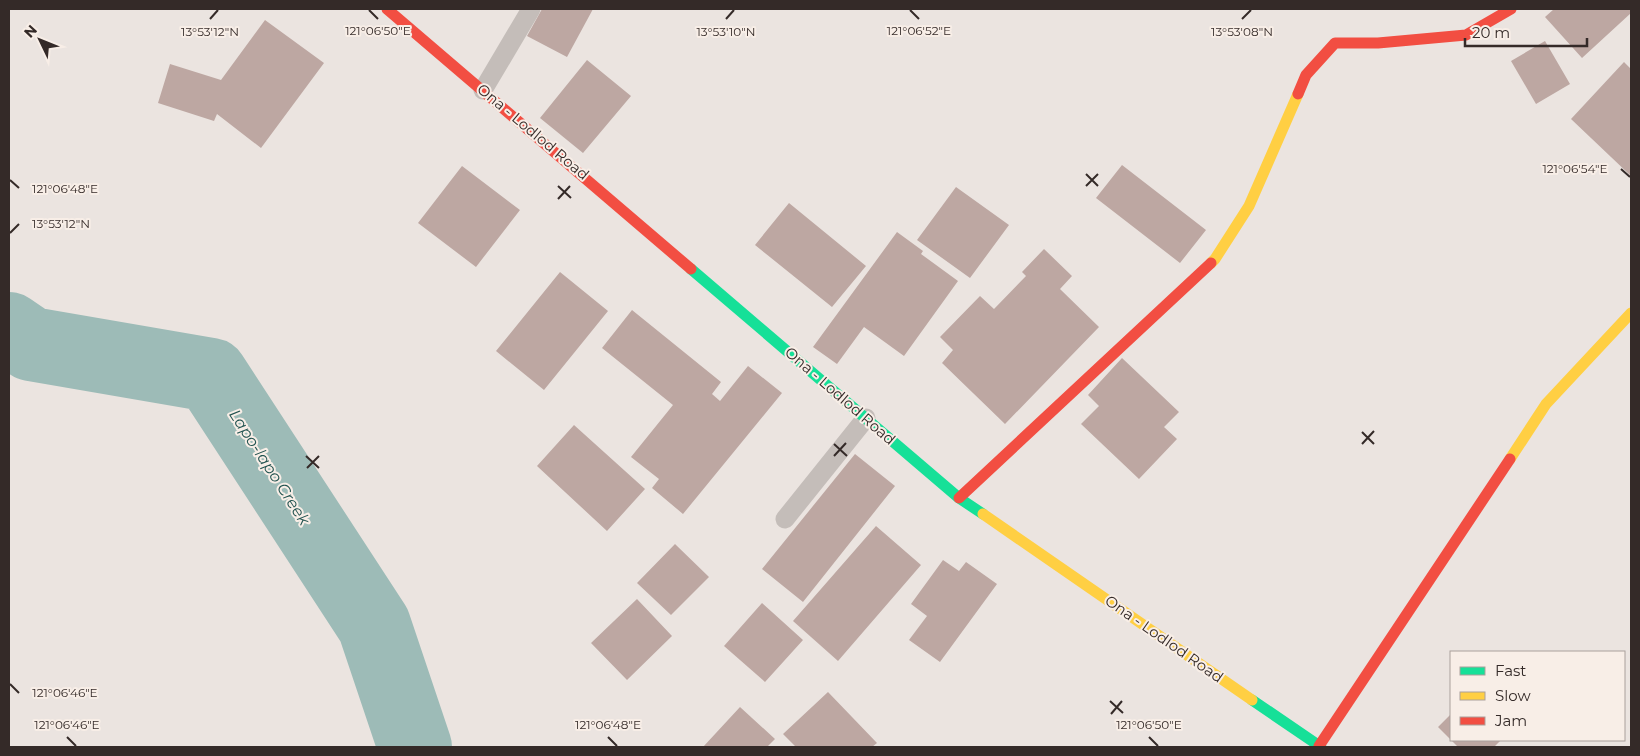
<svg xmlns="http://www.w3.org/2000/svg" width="1640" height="756" font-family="Montserrat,sans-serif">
  <rect width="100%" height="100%" fill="#ebe4e0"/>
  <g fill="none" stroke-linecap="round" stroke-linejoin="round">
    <path stroke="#9dbbb7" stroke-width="74" d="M 9,329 L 31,344 L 211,375 L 374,625 L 415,747"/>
  </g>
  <path fill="#bda7a2" d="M 542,9 L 593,9 L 567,57 L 527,36 Z
    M 1554,9 L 1631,9 L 1631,13 L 1582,58 L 1545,17 Z
    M 265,20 L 324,63 L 261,148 L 217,114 L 214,121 L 158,103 L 170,64 L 221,80 Z
    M 1545,41 L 1570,84 L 1536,104 L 1511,61 Z
    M 587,60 L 631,96 L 583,153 L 540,118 Z
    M 1624,62 L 1631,69 L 1631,176 L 1571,119 Z
    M 1122,165 L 1206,230 L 1180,263 L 1096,198 Z
    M 462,166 L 520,210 L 476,267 L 418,223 Z
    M 956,187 L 1009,225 L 970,278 L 917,240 Z
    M 789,203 L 866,266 L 832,307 L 755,245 Z
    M 897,232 L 923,251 L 921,254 L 958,281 L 904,356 L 864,327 L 837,364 L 813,347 Z
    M 1044,249 L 1072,276 L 1060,289 L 1099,327 L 1005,424 L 942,363 L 953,350 L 940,337 L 980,296 L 994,309 L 1026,276 L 1022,272 Z
    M 560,272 L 608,311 L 544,390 L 496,351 Z
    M 632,310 L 721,382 L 712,394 L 720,401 L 748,366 L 782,393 L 683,514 L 652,488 L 659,479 L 631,457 L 673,405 L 602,348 Z
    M 1122,358 L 1179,412 L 1164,427 L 1177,439 L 1139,479 L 1081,424 L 1099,406 L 1088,395 Z
    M 574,425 L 645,489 L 607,531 L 537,466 Z
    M 855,454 L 895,486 L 803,602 L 762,569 Z
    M 876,526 L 921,565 L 838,661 L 793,621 Z
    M 675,544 L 709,577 L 671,615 L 637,583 Z
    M 943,560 L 959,571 L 966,562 L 997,584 L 940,662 L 909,640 L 927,616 L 911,604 Z
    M 637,599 L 672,636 L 627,680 L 591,643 Z
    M 762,603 L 803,640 L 765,682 L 724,646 Z
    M 828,692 L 877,743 L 872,747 L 796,747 L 783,734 Z
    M 740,707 L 775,739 L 767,747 L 703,747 Z
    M 1451,714 L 1451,740 L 1501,740 L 1494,747 L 1458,747 L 1438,727 Z"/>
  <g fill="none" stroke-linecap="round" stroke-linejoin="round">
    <path stroke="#c4bdb9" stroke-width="19" d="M 483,90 L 531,9
      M 785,519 L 866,418"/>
    <path stroke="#16e098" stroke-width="11" d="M 691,269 L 959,498 L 983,514
      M 1252,700 L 1321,747"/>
    <path stroke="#ffcf43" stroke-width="11" d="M 1211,263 L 1215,259 L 1249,206 L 1298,94
      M 1510,459 L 1546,404 L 1631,313
      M 983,514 L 1252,700"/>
    <path stroke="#f24e42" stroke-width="11" d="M 387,9 L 691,269
      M 1298,94 L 1306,75 L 1335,43 L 1378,43 L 1466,35 L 1511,9
      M 959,498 L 1211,263
      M 1319,746 L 1510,459"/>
  </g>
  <path fill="none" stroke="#342a28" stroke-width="2" d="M 369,10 L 378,19M 910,10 L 919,19M 210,19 L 218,10M 726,19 L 734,10M 1242,19 L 1251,10M 1621,169 L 1630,177M 1086,174 L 1098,186M 10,180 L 19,188M 558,186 L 571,198M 1086,186 L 1098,174M 558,199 L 570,186M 10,233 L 19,224M 1362,432 L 1374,444M 834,444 L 847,456M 1362,444 L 1374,431M 306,456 L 319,468M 834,456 L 846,443M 307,468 L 319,456M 10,684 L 19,693M 1110,701 L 1123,713M 1111,714 L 1122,701M 67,737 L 76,746M 608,737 L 617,746M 1149,737 L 1158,746"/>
  <g text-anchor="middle" stroke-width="4" stroke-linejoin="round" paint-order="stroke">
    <g font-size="15" fill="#342a28" stroke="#f8eee7">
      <text transform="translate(533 132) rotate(40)" y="5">Ona - Lodlod Road</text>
      <text transform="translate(840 396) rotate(41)" y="5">Ona - Lodlod Road</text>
      <text transform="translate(1164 639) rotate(35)" y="5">Ona - Lodlod Road</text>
    </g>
    <g font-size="16" font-style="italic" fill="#21524f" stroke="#f8eee7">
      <text transform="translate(270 467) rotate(57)" y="6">Lapo-lapo Creek</text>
    </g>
  </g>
  <g font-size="12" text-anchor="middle" fill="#342a28" stroke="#f8eee7" stroke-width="4" stroke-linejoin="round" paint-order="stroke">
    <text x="378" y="35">121°06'50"E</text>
    <text x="919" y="35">121°06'52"E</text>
    <text x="210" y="36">13°53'12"N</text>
    <text x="726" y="36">13°53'10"N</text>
    <text x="1242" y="36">13°53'08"N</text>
    <text x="1575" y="173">121°06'54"E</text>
    <text x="65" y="193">121°06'48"E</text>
    <text x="61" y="228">13°53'12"N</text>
    <text x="65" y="697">121°06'46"E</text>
    <text x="67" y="729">121°06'46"E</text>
    <text x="608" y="729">121°06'48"E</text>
    <text x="1149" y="729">121°06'50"E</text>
  </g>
  <rect width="1640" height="756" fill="none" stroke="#342a28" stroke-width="20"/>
  <rect x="1450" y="651" width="175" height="90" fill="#f8eee7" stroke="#aaa09b"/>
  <rect x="1460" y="667" width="25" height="8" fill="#16e098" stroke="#aaa09b"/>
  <text x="1495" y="676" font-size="15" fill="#342a28">Fast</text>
  <rect x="1460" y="692" width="25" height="8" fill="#ffcf43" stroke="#aaa09b"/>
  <text x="1495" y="701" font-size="15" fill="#342a28">Slow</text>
  <rect x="1460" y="717" width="25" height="8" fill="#f24e42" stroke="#aaa09b"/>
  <text x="1495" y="726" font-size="15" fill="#342a28">Jam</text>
  <g transform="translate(40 40) rotate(313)" stroke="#f8eee7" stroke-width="4" paint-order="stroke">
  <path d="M0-4L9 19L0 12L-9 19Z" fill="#342a28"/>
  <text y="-8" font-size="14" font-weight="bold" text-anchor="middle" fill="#342a28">N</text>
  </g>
  <path d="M1465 38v8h122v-8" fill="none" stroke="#342a28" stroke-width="2.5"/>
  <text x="1472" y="38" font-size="15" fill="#342a28" stroke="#f8eee7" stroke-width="4" paint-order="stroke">20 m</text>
</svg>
